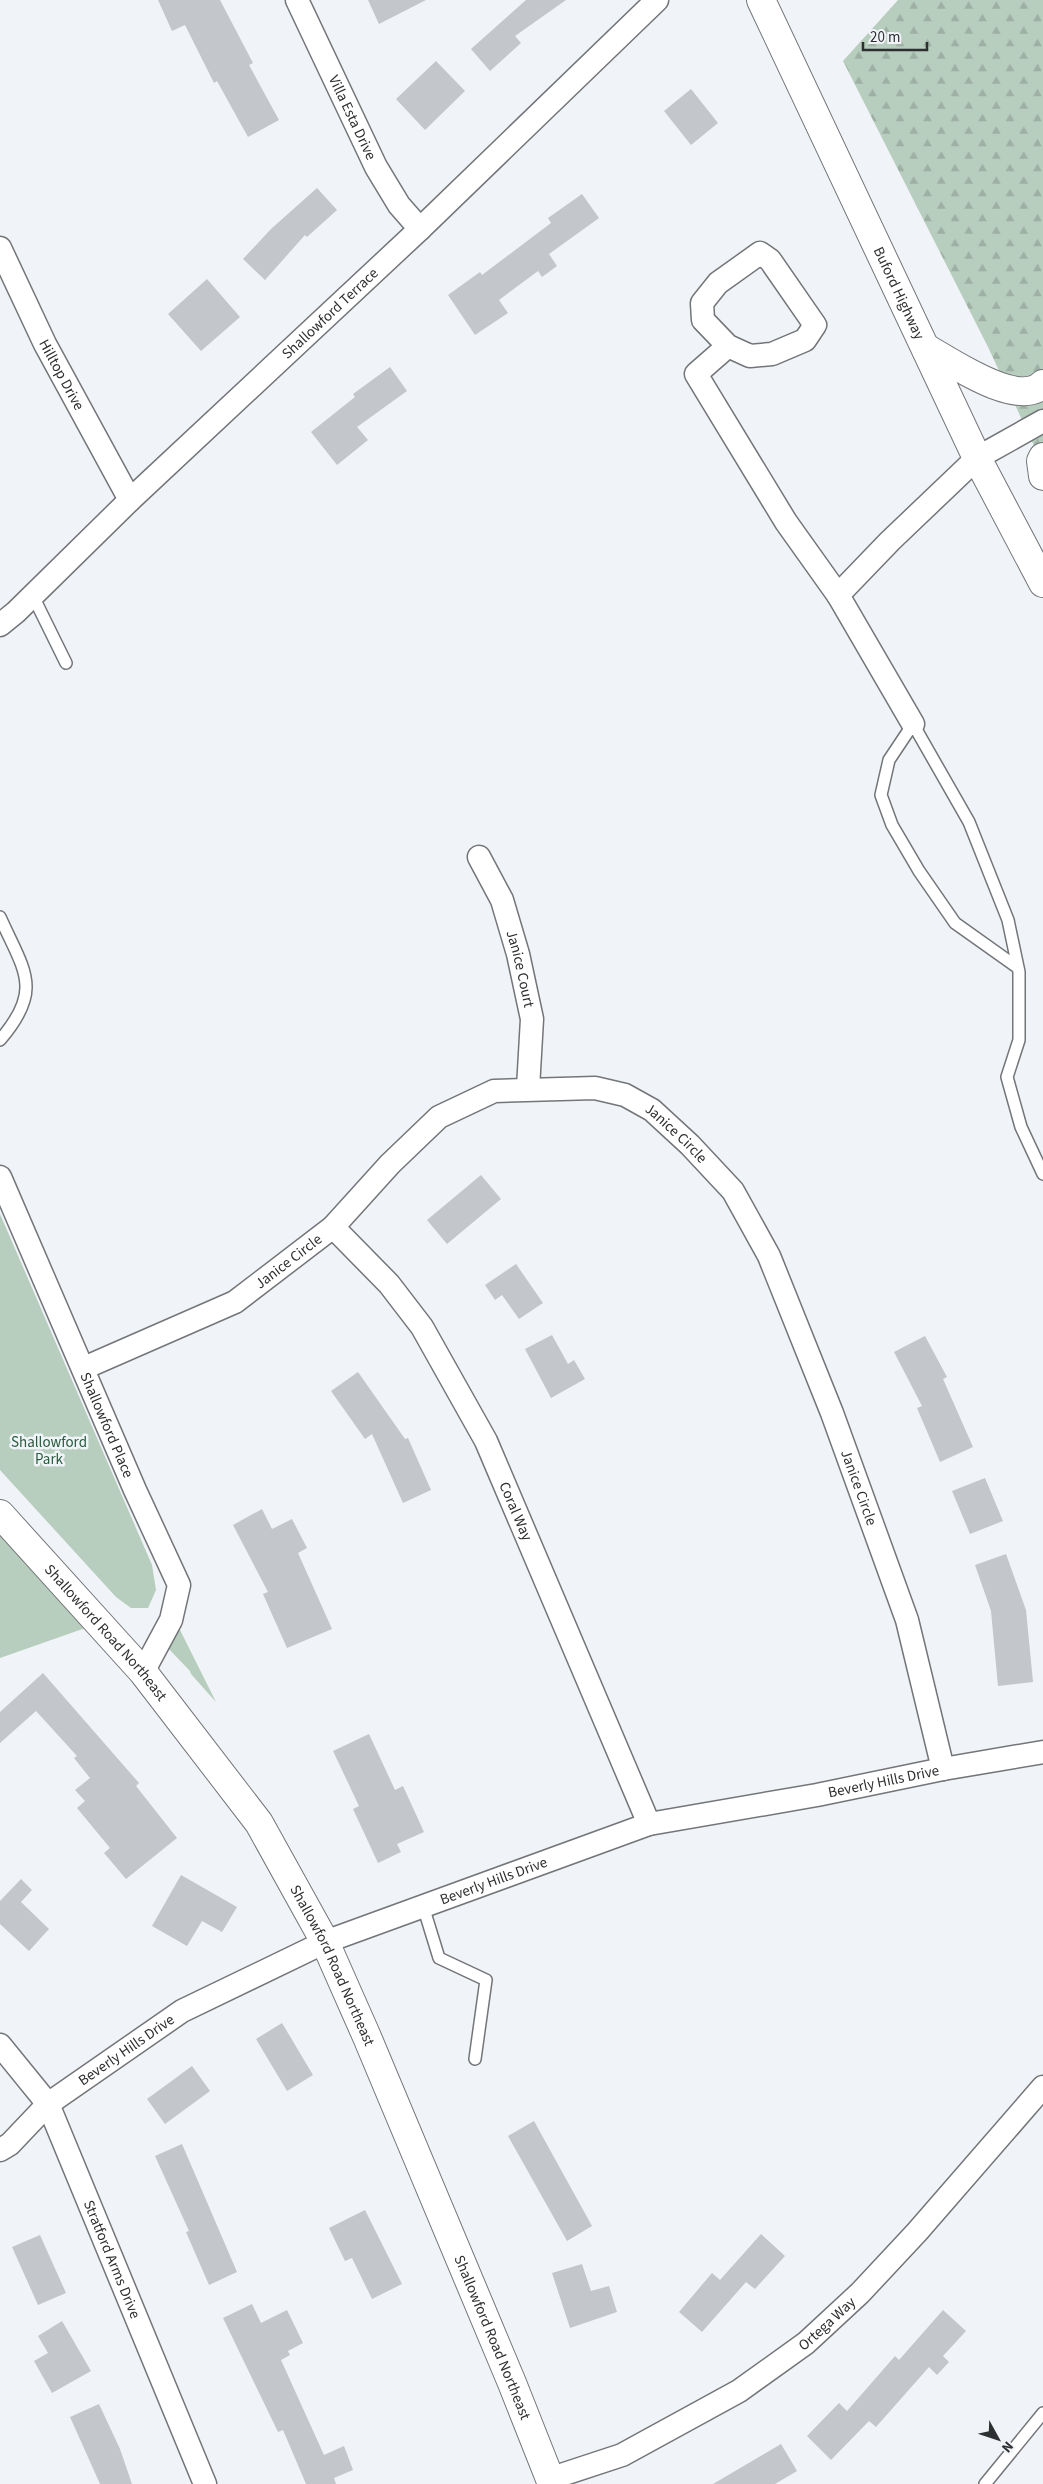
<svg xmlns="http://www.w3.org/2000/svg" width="1043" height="2484" font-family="'Source Sans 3',sans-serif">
  <defs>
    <pattern id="forest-firs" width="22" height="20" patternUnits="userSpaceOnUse" patternTransform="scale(1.25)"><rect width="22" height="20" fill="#b7cdbd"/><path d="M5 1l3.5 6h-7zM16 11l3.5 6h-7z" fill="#9eb0a3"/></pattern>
  </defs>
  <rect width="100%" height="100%" fill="#f0f3f7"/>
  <path fill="#b7cdbd" d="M 0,1214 L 152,1565 L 156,1590 L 148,1608 L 131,1608 L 116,1597 L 0,1470 Z
    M 0,1506 L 111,1619 L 0,1658 Z
    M 177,1624 L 216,1702 L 191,1674 L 190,1671 L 167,1647 Z"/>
  <path fill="url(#forest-firs)" d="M 898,0 L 1043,0 L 1043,465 L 988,347 L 843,61 Z"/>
  <path fill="#c3c6ca" d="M 158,0 L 220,0 L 253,63 L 249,65 L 279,120 L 248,137 L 217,81 L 214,83 L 185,25 L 172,31 Z
    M 368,0 L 426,0 L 379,24 Z
    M 526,0 L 566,0 L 515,36 L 521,43 L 490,71 L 471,49 Z
    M 436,61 L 465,91 L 425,130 L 396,99 Z
    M 691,89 L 718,123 L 691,145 L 664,111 Z
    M 317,188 L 337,210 L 307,237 L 305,235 L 265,280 L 243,259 L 271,229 Z
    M 582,194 L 599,218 L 549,254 L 557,266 L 542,277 L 538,271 L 499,300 L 508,313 L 475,335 L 448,295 L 480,272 L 482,275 L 551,223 L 548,218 Z
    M 207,279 L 240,317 L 201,351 L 168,314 Z
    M 390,367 L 407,391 L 357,427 L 368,440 L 337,465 L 311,432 L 355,397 L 353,394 Z
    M 481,1175 L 501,1199 L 447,1244 L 427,1220 Z
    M 516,1264 L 543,1303 L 519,1319 L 502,1295 L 495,1300 L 485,1285 Z
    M 552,1335 L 568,1364 L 574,1360 L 585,1379 L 551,1398 L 525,1349 Z
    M 925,1336 L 947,1377 L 943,1379 L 973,1447 L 940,1462 L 917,1408 L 922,1406 L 894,1352 Z
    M 358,1372 L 405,1439 L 408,1438 L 431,1490 L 403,1503 L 372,1434 L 365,1439 L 331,1391 Z
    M 985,1478 L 1003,1521 L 970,1534 L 952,1491 Z
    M 262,1509 L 272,1529 L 292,1519 L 307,1548 L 298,1553 L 332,1629 L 287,1648 L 263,1594 L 268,1592 L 233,1525 Z
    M 1006,1554 L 1026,1610 L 1033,1682 L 998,1686 L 991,1611 L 975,1565 Z
    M 43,1673 L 139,1783 L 136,1786 L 177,1838 L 126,1879 L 104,1853 L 110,1848 L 77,1808 L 85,1801 L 75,1790 L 90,1778 L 74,1758 L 77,1756 L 36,1711 L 0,1743 L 0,1712 Z
    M 369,1734 L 395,1790 L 403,1786 L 424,1832 L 397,1844 L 401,1852 L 378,1863 L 353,1809 L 359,1806 L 333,1751 Z
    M 181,1875 L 237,1907 L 222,1932 L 202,1921 L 187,1946 L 152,1926 Z
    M 21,1879 L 32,1890 L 21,1902 L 49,1929 L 29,1951 L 0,1924 L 0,1901 Z
    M 282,2023 L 313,2075 L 287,2091 L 256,2039 Z
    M 192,2066 L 210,2091 L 165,2124 L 147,2099 Z
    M 534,2121 L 592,2226 L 567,2241 L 508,2136 Z
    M 182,2144 L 237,2272 L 209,2285 L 186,2232 L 189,2231 L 155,2156 Z
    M 365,2210 L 402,2284 L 372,2299 L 352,2258 L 345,2261 L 329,2228 Z
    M 761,2234 L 785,2256 L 755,2289 L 746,2282 L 702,2332 L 679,2312 L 712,2273 L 720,2280 Z
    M 40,2235 L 66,2293 L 38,2305 L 12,2247 Z
    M 582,2264 L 591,2291 L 609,2286 L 617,2312 L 570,2328 L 552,2273 Z
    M 252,2304 L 261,2323 L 287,2310 L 303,2343 L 288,2351 L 290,2355 L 281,2360 L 324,2455 L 344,2446 L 353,2470 L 334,2478 L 336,2484 L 306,2484 L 283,2430 L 278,2432 L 223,2318 Z
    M 943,2310 L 966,2331 L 943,2356 L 949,2362 L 937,2375 L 929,2367 L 876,2427 L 869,2421 L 831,2460 L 807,2436 L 839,2403 L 847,2411 L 895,2356 L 899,2360 Z
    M 62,2321 L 91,2371 L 52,2393 L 34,2361 L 48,2353 L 38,2336 Z
    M 99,2404 L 120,2449 L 132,2484 L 100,2484 L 70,2417 Z
    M 781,2444 L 797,2471 L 775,2484 L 713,2484 Z"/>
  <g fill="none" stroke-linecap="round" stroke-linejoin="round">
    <defs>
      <path id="service" d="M 33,596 L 66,663
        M 0,917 C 24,971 44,989 0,1040
        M 1017,967 L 955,923 L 919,871 L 892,825 L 881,795 L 889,760 L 913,724 L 969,822 L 1008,920 L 1019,972 L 1019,1040 L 1007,1077 L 1021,1127 L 1043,1174
        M 423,1906 L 439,1958 L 486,1980 L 475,2059
        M 985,2484 L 1043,2413"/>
      <g id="minor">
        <path id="s1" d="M 297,0 L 376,167 L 399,205 L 420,229"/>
        <path id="s2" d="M 0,248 L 45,344 L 130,500"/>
        <path d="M 728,346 L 703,320 L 702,303 L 718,283 L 760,253 L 770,260 L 815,325 L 805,340 L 772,354 L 750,356 L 728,346 L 696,374 L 786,522 L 838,595"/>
        <path id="s3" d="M 0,625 L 16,612 L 130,500 L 420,229 L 657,0"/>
        <path d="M 913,724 L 838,595 L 890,541 L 977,458 L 1043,421"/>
        <path id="s4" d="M 479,857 L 502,900 L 518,954 L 532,1019 L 528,1088"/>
        <path id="s5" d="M 0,1177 L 135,1490 L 179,1585 L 171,1620 L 143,1672"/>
        <path id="s6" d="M 333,1227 L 389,1284 L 422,1327 L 486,1441 L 649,1824"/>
        <path id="s7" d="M 84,1368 L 235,1302 L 333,1227 L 390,1164 L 439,1117 L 494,1091 L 595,1088 L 625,1095 L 652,1110 L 690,1145 L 733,1191 L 769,1256 L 832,1413 L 907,1620 L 943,1769"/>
        <path id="s8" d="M 0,2045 L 48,2104 L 205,2484"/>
        <path id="s9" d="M 0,2150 L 10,2144 L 48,2104 L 182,2011 L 325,1942 L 649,1824 L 817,1795 L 943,1769 L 1043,1752"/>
        <path id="s10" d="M 549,2479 L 622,2455 L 739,2391 L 806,2343 L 860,2293 L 917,2232 L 1043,2087"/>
      </g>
      <g id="tertiary">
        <path id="s11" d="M 0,1514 L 143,1672 L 259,1823 L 325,1942 L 367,2037 L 512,2383 L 552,2484"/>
      </g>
      <g id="primary">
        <path id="s12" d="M 761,0 L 977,458 L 1043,583"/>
        <path d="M 926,348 C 951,362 1018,409 1043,384"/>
        <path d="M 1043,457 L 1041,461 L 1043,476"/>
      </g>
    </defs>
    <use href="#service" stroke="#737579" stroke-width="14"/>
    <use href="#minor" stroke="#737579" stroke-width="25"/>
    <use href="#tertiary" stroke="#737579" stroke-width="30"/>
    <use href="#primary" stroke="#737579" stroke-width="30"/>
    <use href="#service" stroke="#fff" stroke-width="11"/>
    <use href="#minor" stroke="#fff" stroke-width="22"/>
    <use href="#tertiary" stroke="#fff" stroke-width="28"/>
    <use href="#primary" stroke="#fff" stroke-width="28"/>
  </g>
  <g text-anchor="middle" stroke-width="5" stroke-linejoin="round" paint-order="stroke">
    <g font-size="15" fill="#2e2f31" stroke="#f0f3f7">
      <text dy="5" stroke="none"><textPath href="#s1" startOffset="130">Villa Esta Drive</textPath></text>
      <text dy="5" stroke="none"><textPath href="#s12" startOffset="324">Buford Highway</textPath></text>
      <text dy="5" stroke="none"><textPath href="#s3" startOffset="454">Shallowford Terrace</textPath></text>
      <text dy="5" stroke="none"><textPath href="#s2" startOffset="141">Hilltop Drive</textPath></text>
      <text dy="5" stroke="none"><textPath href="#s4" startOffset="120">Janice Court</textPath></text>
      <text dy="5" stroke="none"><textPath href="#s7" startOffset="698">Janice Circle</textPath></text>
      <text dy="5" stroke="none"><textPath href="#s7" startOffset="232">Janice Circle</textPath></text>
      <text dy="5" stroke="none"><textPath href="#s5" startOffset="270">Shallowford Place</textPath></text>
      <text dy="5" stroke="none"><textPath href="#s7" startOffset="1102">Janice Circle</textPath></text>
      <text dy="5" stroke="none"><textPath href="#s6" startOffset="341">Coral Way</textPath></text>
      <text dy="5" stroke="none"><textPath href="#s11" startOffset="159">Shallowford Road Northeast</textPath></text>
      <text dy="5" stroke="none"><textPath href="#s9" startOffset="972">Beverly Hills Drive</textPath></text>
      <text dy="5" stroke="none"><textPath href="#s9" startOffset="568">Beverly Hills Drive</textPath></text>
      <text dy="5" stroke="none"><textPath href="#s11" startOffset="564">Shallowford Road Northeast</textPath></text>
      <text dy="5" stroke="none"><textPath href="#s9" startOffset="162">Beverly Hills Drive</textPath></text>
      <text dy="5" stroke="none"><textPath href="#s8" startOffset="244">Stratford Arms Drive</textPath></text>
      <text dy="5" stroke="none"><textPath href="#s10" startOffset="321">Ortega Way</textPath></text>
      <text dy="5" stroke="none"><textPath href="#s11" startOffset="969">Shallowford Road Northeast</textPath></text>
    </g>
    <g font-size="15" fill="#295b3c" stroke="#f0f3f7">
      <text x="49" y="1447">Shallowford<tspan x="49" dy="17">Park</tspan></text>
    </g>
  </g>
  <g transform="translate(998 2439) rotate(130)" stroke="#f0f3f7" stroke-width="4" paint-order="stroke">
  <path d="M0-4L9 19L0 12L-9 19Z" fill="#2e2f31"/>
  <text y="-8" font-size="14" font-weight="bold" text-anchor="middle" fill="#2e2f31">N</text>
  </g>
  <path d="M863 42v8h64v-8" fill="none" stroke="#2e2f31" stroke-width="2.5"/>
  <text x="870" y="42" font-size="15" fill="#2e2f31" stroke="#f0f3f7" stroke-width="4" paint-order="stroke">20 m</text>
</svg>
